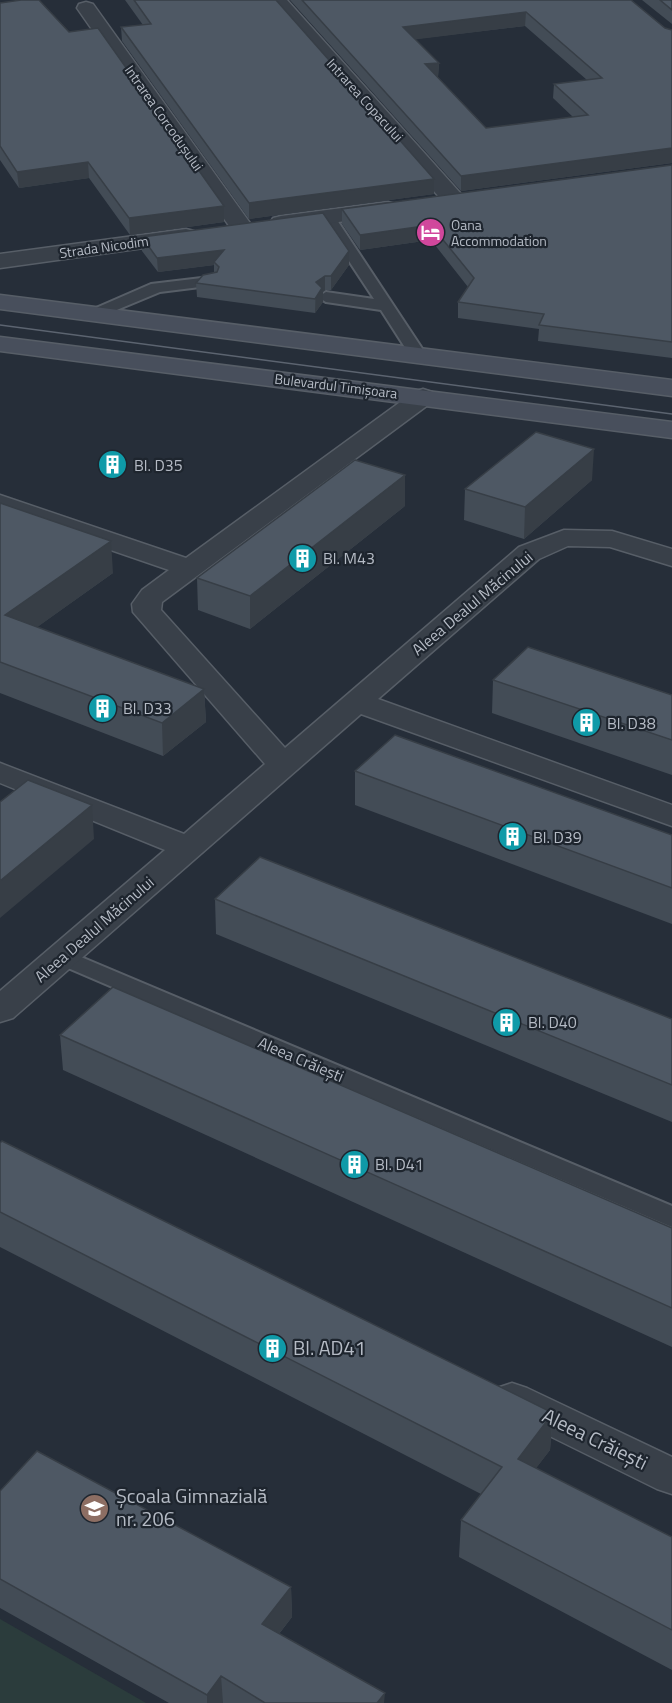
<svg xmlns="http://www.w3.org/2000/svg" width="672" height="1703" font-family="'Titillium Web',sans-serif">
  <rect width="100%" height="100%" fill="#262e39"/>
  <path fill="#2b3c3c" d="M 0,1619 L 146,1703 L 0,1703 Z"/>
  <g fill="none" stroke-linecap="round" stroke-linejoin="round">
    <defs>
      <path id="lane" d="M 328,212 L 333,214 L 427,356 L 425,360 L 413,360 L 381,310 L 326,302 L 318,297 L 326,292 L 374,299 L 320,217 Z
        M 210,277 L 216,279 L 218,282 L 216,285 L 160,292 L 95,319 L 87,314 L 89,311 L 151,284 Z
        M 62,949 L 672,1206 L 672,1227 L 54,962 L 50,957 L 54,952 Z"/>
      <path id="street" d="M 268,0 L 287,0 L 462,195 L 465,200 L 462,205 L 454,207 L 446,205 Z
        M 86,2 L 93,4 L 250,223 L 253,228 L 250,233 L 242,235 L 234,233 L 77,8 L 79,4 Z
        M 388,202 L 396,204 L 399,209 L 396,214 L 281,230 L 273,228 L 270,223 L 273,218 L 281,216 Z
        M 186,229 L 194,231 L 197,236 L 194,241 L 0,268 L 0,254 Z
        M 423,389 L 432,392 L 436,397 L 432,402 L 162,602 L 161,610 L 285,748 L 519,547 L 564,530 L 612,531 L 672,549 L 672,566 L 610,547 L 568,546 L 539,559 L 378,699 L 672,805 L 672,826 L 361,714 L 13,1018 L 0,1022 L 0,991 L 165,850 L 0,783 L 0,763 L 184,834 L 265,764 L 133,612 L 132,604 L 142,590 L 169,570 L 0,512 L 0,495 L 186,558 L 414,392 Z
        M 512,1383 L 527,1388 L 672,1457 L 672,1494 L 657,1489 L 497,1410 L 491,1399 L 497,1388 Z"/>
      <path id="secondary" d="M 0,295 L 672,380 L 672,396 L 0,309 Z
        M 0,337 L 672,422 L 672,438 L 0,351 Z"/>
    </defs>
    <use href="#lane" stroke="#575e67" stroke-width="4"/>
    <use href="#street" stroke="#575e67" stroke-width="3"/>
    <use href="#secondary" stroke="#575e67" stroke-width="3"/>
    <use href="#lane" fill="#394049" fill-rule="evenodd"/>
    <use href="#street" fill="#394049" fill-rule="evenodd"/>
    <use href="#secondary" fill="#484f5c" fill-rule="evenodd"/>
    <path stroke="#5c6470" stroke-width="1.5" d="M 0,325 L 672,414"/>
  </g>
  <path fill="#434c56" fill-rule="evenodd" d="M 125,0 L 276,0 L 434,194 L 249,219 L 122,41 L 121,27 L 143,25 Z
    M 290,0 L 631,0 L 665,28 L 672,30 L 672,163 L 461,191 ZM 525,26 L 587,80 L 554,84 L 553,98 L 573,117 L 486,128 L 437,77 L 438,77 L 439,63 L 415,39 Z
    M 642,0 L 672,0 L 672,24 Z
    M 0,3 L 224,206 L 224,222 L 130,235 L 89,178 L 19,188 L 0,160 Z
    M 672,165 L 672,358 L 538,341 L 539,329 L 458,318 L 458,302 L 468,287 L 431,240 L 360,250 L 342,224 L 342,209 Z
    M 142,237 L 349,265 L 331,290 L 325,290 L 323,292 L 323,302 L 315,313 L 197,297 L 196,283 L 214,273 L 214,265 L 158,272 L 142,251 Z
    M 592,480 L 524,539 L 464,520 L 465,489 Z
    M 0,503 L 113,573 L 37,627 L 204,689 L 206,722 L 163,756 L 0,693 Z
    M 405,506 L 250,629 L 198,610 L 197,578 Z
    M 493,680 L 672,695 L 672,775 L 492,713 Z
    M 355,771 L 672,835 L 672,924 L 355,805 Z
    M 215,899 L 672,1019 L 672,1122 L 216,934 Z
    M 60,1035 L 672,1228 L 672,1347 L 63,1070 Z
    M 0,1143 L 553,1413 L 550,1450 L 536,1468 L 672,1537 L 672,1670 L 459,1557 L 461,1520 L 481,1494 L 0,1247 Z
    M 0,1491 L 291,1587 L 292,1617 L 279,1634 L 384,1703 L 169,1703 L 0,1608 Z"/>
  <path fill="#373e46" d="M 526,12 L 525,26 L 403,41 L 403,27 Z
    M 439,63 L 438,77 L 425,78 L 425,64 Z
    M 672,148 L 672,163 L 461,191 L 461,176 Z
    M 88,162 L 89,178 L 19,188 L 17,172 Z
    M 434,179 L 434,194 L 249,219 L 249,203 Z
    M 224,206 L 224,222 L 130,235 L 129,218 Z
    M 431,225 L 431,240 L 360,250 L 360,235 Z
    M 224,250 L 214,262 L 214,265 L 158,272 L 157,258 Z
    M 349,251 L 349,265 L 331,290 L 331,276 Z
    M 325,276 L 325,290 L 323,292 L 323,302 L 315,313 L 316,282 Z
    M 594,449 L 592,480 L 524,539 L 525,507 Z
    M 405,475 L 405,506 L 250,629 L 250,596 Z
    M 111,541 L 113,573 L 8,648 L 5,615 Z
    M 204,689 L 206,722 L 163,756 L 162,723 Z
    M 92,805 L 94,839 L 0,918 L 0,881 Z
    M 553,1413 L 550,1450 L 515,1496 L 518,1459 Z
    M 291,1587 L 292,1617 L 263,1654 L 262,1624 Z
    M 221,1676 L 223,1703 L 207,1703 L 207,1695 Z
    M 385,1693 L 384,1703 L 377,1703 Z"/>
  <path fill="#4e5864" stroke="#373e46" stroke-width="1.5" fill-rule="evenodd" d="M 21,0 L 39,0 L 69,32 L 98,28 L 224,206 L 129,218 L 88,162 L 17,172 L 0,146 L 0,3 Z
    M 134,0 L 276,0 L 434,179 L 249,203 L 121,27 L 151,24 Z
    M 302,0 L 631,0 L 665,28 L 672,30 L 672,148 L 461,176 ZM 526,12 L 602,78 L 554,84 L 588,115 L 486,128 L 425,64 L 439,63 L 403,27 Z
    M 660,0 L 672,0 L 672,10 Z
    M 672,165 L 672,342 L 539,325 L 544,314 L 458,302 L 474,278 L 431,225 L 360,235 L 342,209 Z
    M 323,213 L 349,251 L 331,276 L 325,276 L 316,282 L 322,288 L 315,299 L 196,283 L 203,275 L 217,272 L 219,267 L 214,262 L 224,250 L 157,258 L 142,237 Z
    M 536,432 L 594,449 L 525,507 L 465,489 Z
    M 355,460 L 405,475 L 250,596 L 197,578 Z
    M 0,503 L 111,541 L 5,615 L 204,689 L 162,723 L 0,662 Z
    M 528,647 L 672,695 L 672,740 L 493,680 Z
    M 395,735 L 672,835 L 672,888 L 355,771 Z
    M 28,780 L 92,805 L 0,881 L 0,802 Z
    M 260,857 L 672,1019 L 672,1085 L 215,899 Z
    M 113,987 L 672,1228 L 672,1308 L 60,1035 Z
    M 2,1141 L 553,1413 L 518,1459 L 672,1537 L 672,1630 L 461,1520 L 502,1467 L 0,1212 L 0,1143 Z
    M 37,1451 L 291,1587 L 262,1624 L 385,1693 L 377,1703 L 265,1703 L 221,1676 L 207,1695 L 0,1579 L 0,1491 Z"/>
  <defs>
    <symbol id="hotel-disc" viewBox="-11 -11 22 22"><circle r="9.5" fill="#d1479c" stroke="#1e252e"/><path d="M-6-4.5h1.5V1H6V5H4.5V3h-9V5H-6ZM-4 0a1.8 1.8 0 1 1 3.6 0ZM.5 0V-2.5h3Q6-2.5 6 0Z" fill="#fff"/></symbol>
    <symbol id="building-disc" viewBox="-11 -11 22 22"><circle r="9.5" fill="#0f9aa8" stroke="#1e252e"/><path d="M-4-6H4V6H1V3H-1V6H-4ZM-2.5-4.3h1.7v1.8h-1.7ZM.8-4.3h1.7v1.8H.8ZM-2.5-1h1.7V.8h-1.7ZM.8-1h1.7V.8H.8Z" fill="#fff"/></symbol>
    <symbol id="school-disc" viewBox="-11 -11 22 22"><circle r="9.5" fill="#8d6e63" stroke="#1e252e"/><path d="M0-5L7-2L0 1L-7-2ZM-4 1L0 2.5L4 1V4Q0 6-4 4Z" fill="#fff"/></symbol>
  </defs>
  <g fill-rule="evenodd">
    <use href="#hotel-disc" x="414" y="216" width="33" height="33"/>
    <use href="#building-disc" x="96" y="448" width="33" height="33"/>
    <use href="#building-disc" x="286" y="542" width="33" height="33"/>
    <use href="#building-disc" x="86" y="692" width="33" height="33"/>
    <use href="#building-disc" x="570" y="706" width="33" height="33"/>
    <use href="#building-disc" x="496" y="820" width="33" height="33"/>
    <use href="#building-disc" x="490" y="1006" width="33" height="33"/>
    <use href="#building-disc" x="338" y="1148" width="33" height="33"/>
    <use href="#building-disc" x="256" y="1332" width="33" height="33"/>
    <use href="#school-disc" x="78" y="1492" width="33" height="33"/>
  </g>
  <g text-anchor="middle" stroke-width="4.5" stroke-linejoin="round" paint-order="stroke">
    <g font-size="14" fill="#b5bbc5" stroke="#1e252e">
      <text transform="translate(365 100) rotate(48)" y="5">Intrarea Copacului</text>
      <text transform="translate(164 118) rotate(55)" y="5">Intrarea Corcodușului</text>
      <text transform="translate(104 247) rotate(-8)" y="5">Strada Nicodim</text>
      <text transform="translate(336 386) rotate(7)" y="5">Bulevardul Timișoara</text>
    </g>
    <g font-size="14" fill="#b5bbc5" stroke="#1e252e" text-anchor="start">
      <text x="451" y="230">Oana<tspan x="451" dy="16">Accommodation</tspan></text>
    </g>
    <g font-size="16" fill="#b5bbc5" stroke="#1e252e" text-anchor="start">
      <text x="134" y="471">Bl. D35</text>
      <text x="323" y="564">Bl. M43</text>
      <text x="123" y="714">Bl. D33</text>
      <text x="607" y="729">Bl. D38</text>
      <text x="533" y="843">Bl. D39</text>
      <text x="528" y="1028">Bl. D40</text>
      <text x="375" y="1170">Bl. D41</text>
    </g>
    <g font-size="16" fill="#b5bbc5" stroke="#1e252e">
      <text transform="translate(472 603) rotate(-40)" y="6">Aleea Dealul Măcinului</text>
      <text transform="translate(94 929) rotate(-41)" y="6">Aleea Dealul Măcinului</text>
      <text transform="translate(301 1059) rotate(23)" y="6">Aleea Crăiești</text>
    </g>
    <g font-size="20" fill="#b5bbc5" stroke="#1e252e" text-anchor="start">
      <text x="293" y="1355">Bl. AD41</text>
      <text x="116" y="1503">Școala Gimnazială<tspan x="116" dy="23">nr. 206</tspan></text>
    </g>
    <g font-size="20" fill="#b5bbc5" stroke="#1e252e">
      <text transform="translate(595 1439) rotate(26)" y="7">Aleea Crăiești</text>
    </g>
  </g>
</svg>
